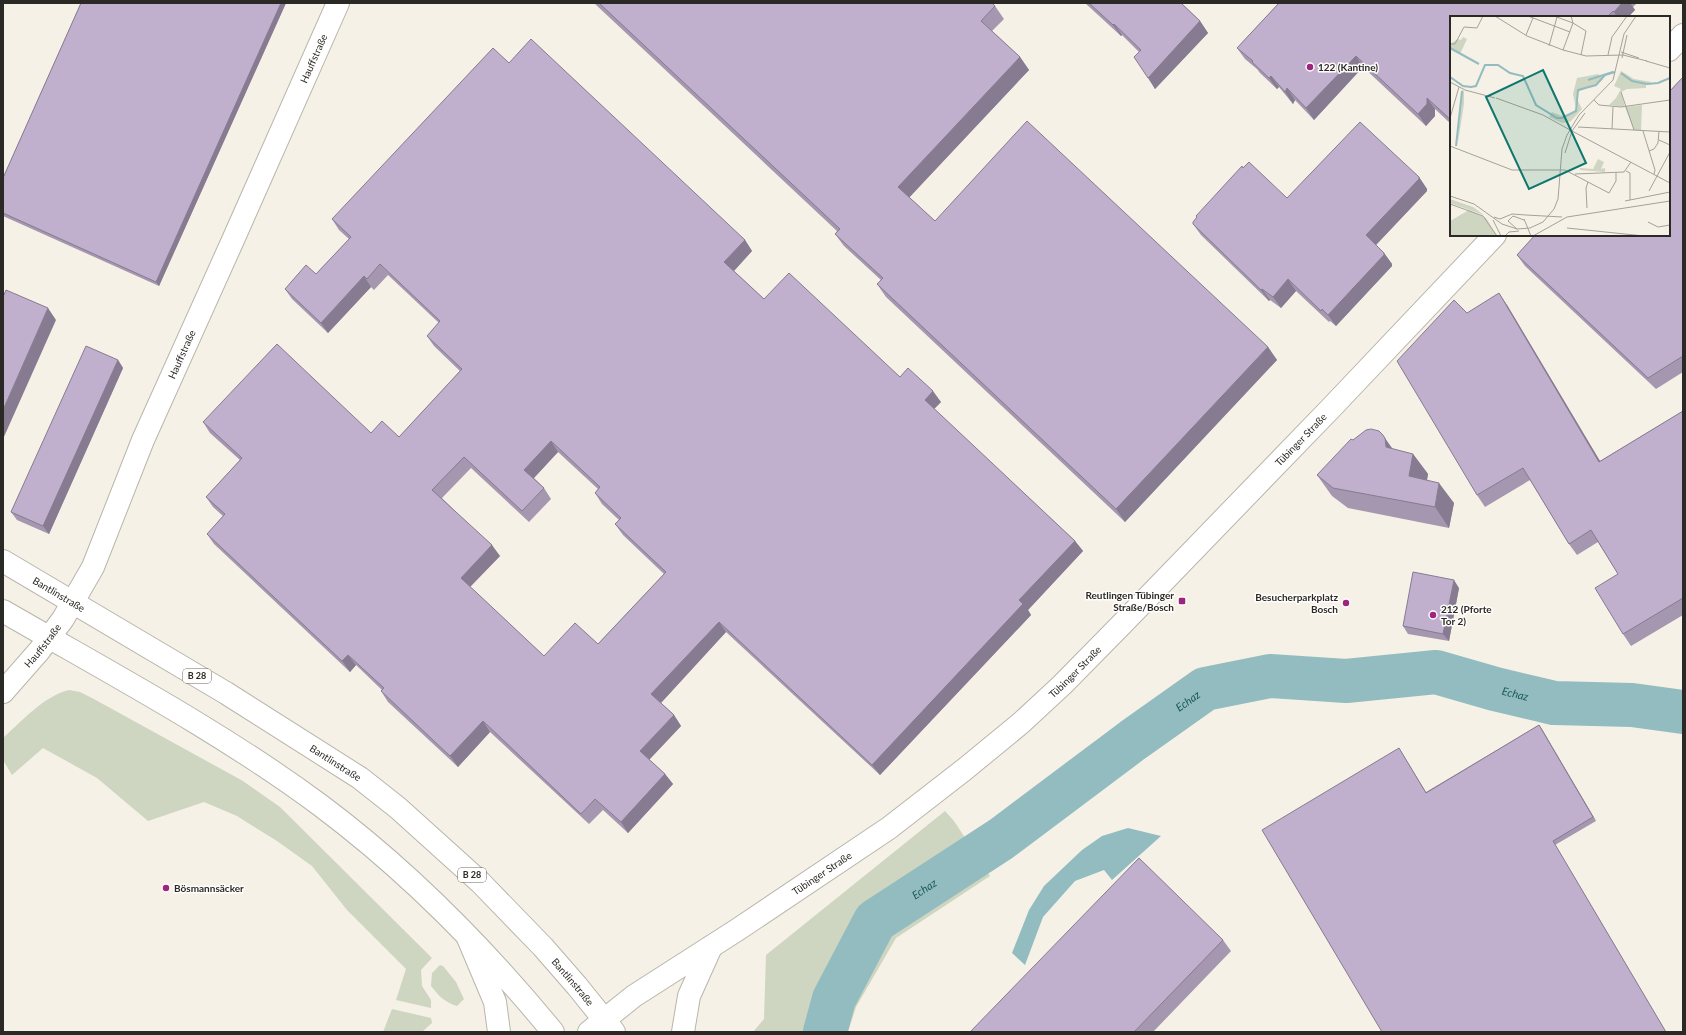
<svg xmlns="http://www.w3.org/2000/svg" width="1686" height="1035" font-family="Lato,sans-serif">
  <rect width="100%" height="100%" fill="#f5f1e6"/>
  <path fill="#ced5c0" d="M 69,690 L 80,692 L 92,698 L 243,781 L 280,807 L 432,958 L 421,970 L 422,986 L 431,1000 L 431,1008 L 396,1000 L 406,969 L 347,910 L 312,866 L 277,841 L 237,816 L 204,802 L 148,821 L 97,778 L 43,748 L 12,775 L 3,760 L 3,738 C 22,721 44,696 69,690 Z
    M 945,811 L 954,821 L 990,876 L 896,938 L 856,1007 L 848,1032 L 753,1032 L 764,1019 L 766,955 Z
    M 440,965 L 443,966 L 456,982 L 464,999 L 457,1006 C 444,1002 439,996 431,986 L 432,973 Z
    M 392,1009 L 431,1018 L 432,1023 L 422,1032 L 383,1032 Z"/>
  <path fill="#92bcbf" d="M 1128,828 L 1161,836 L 1112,880 L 1104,870 L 1075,881 L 1043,917 L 1025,965 L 1012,953 L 1029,910 L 1044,886 L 1082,850 L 1102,836 Z"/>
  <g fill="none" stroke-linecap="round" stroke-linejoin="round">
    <path stroke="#92bcbf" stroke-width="44" id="s1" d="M 825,1032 L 834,999 L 875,921 L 1001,839 L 1133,740 L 1205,689 L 1270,676 L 1346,681 L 1436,672 L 1495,689 L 1554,703 L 1632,705 L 1683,712"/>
    <defs>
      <g id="minor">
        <path id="s2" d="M 3,692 L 39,651 L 63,619 L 93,567 L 143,440 L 233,240 L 338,3"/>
      </g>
      <path id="tertiary" d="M 468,938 L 495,1002 L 499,1032"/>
      <g id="secondary">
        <path d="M 1669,50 L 1683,35"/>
        <path id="s3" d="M 589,1032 L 634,996 L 737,930 L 889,828 L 965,769 L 1021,723 L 1062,685 L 1123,623 L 1331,408 L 1495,235"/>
        <path d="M 683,1032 L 689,996 L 711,947"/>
      </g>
      <g id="primary">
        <path id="s4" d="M 3,561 L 226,693 L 360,778 L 398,808 L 480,882 L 543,947 L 577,986 L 614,1032"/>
        <path d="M 3,611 C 110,673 220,731 320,805 C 407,870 484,948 553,1032"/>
      </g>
    </defs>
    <use href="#minor" stroke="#b9b5ab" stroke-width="24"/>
    <use href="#tertiary" stroke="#b9b5ab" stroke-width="24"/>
    <use href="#secondary" stroke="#b9b5ab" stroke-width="24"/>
    <use href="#primary" stroke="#b9b5ab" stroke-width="24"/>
    <use href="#minor" stroke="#fff" stroke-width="22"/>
    <use href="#tertiary" stroke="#fff" stroke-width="22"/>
    <use href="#secondary" stroke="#fff" stroke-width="22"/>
    <use href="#primary" stroke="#fff" stroke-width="22"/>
  </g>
  <path fill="#a597b0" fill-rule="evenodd" d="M 81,3 L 286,3 L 159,286 L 3,216 L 3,178 Z
    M 594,3 L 992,3 L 995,6 L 1004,19 L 992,31 L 1020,57 L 1029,70 L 909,197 L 935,221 L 1268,347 L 1277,360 L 1125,522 L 886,297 L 877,284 L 881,280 L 844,246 L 835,234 L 837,231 Z
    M 1085,3 L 1181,3 L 1200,21 L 1208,33 L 1155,89 L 1139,52 L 1122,35 L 1121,36 Z
    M 1279,3 L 1637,3 L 1633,7 L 1635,10 L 1628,17 L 1451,17 L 1451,124 L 1435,109 L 1435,116 L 1426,126 L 1363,67 L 1314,120 L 1295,100 L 1293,104 L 1279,87 L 1277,89 L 1260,73 L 1257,69 L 1245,59 L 1237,48 Z
    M 509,63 L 745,240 L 752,251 L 734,271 L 764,299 L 900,377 L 941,402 L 934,409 L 1075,541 L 1083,551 L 1028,610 L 1031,615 L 880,775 L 726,632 L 661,703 L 674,715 L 681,726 L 649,760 L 665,774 L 673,784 L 628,833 L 603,810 L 589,824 L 490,732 L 458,767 L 388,702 L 381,691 L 382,690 L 356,665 L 350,672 L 214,544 L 207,534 L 223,516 L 213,507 L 206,497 L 240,460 L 210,433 L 203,422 L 371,433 L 399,437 L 460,371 L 434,346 L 427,336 L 439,323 L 388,275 L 374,290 L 371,287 L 328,333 L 292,299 L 285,289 L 316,274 L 349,239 L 339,230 L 332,219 ZM 558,452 L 598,489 L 595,493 L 602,504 L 619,520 L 615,524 L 623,535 L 664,574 L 598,644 L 544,656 L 470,587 L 500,556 L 442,498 L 471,468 L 529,522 L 551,499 L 544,488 L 534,478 Z
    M 1683,77 L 1683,372 L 1656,389 L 1525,266 L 1517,255 Z
    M 1419,177 L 1427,189 L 1427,191 L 1376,245 L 1384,253 L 1392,264 L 1392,266 L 1336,326 L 1330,321 L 1329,322 L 1296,291 L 1281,308 L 1270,300 L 1269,301 L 1201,235 L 1193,224 L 1287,198 Z
    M 1507,305 L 1600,461 L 1683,411 L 1683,615 L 1631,646 L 1623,634 L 1618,574 L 1598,542 L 1577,555 L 1569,544 L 1530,480 L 1485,507 L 1477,495 L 1467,313 Z
    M 118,360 L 123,368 L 49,534 L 17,520 L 11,512 Z
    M 1382,434 L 1392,449 L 1413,454 L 1428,474 L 1427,480 L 1454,503 L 1449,528 L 1348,508 L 1332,496 L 1317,475 L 1353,440 Z
    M 1459,588 L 1449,641 L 1408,634 L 1403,626 Z
    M 1539,725 L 1596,821 L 1555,845 L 1666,1032 L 1382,1032 L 1399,748 L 1426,792 Z
    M 1223,940 L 1231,951 L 1153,1032 L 970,1032 Z"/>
  <path fill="#867b90" d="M 281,3 L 286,3 L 159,286 L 156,282 Z
    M 1622,3 L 1630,3 L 1635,10 L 1628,17 L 1617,17 L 1614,12 Z
    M 1200,21 L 1208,33 L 1155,89 L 1148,78 Z
    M 1114,24 L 1122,35 L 1121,36 L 1113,25 Z
    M 1356,56 L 1363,67 L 1314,120 L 1306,108 Z
    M 1020,57 L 1029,70 L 907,200 L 898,187 Z
    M 1271,76 L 1279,87 L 1277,89 L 1269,78 Z
    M 1287,88 L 1295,100 L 1293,104 L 1285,92 Z
    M 1427,98 L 1435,109 L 1435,116 L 1426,126 L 1418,114 Z
    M 1419,177 L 1427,189 L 1427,191 L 1374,247 L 1366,235 Z
    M 745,240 L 752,251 L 732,273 L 724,262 Z
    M 1384,253 L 1392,264 L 1392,266 L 1336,326 L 1328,315 Z
    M 364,276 L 371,287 L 328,333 L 321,323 Z
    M 1288,279 L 1296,291 L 1281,308 L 1273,297 Z
    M 1262,289 L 1270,300 L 1269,301 L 1261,290 Z
    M 1499,293 L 1507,305 L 1607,473 L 1599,462 Z
    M 48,308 L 56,320 L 3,439 L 3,410 Z
    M 1268,347 L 1277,360 L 1125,522 L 1116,509 Z
    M 118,360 L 123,368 L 49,534 L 43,526 Z
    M 933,391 L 941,402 L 933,410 L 925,400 Z
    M 1382,434 L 1397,455 L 1386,447 Z
    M 551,441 L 558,452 L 532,480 L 524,470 Z
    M 1413,454 L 1428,474 L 1424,497 L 1409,476 Z
    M 1439,483 L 1454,503 L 1449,528 L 1435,507 Z
    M 1075,541 L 1083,551 L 1028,610 L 1031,615 L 880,775 L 872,765 L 1019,600 Z
    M 492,545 L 500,556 L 468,589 L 461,578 Z
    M 1454,580 L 1459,588 L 1449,641 L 1443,634 Z
    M 719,622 L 726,632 L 659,705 L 651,694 Z
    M 348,655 L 356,665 L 350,672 L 342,661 Z
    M 674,715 L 681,726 L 647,762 L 640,751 Z
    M 483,721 L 490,732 L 458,767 L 450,756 Z
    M 1539,725 L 1542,729 L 1596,821 L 1593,817 Z
    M 665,774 L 673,784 L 628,833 L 621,822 Z
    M 1553,841 L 1555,845 L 1666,1032 Z"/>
  <path fill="#c0b0cd" stroke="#867b90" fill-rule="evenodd" d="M 81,3 L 281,3 L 156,282 L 3,213 L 3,178 Z
    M 599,3 L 992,3 L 995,6 L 981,21 L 1020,57 L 898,187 L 935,221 L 1027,121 L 1268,347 L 1116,509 L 877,284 L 883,278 L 835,234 L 840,229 Z
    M 1089,3 L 1181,3 L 1200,21 L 1148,78 L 1134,57 L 1141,50 L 1114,24 L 1113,25 Z
    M 1279,3 L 1622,3 L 1614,12 L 1613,11 L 1607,17 L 1451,17 L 1451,120 L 1427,98 L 1427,104 L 1418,114 L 1356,56 L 1306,108 L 1287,88 L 1285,92 L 1271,76 L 1269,78 L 1252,62 L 1253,61 L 1237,48 Z
    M 531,39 L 745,240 L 724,262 L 764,299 L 789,273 L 900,377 L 908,368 L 933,391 L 925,400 L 1075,541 L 1019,600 L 1023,604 L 872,765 L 719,622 L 651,694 L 674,715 L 640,751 L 665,774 L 621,822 L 595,799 L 581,814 L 483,721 L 450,756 L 381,691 L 384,688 L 348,655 L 342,661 L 207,534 L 225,514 L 206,497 L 242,458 L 203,422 L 277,344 L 371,433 L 382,421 L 399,437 L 462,369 L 427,336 L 440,321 L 380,264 L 367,279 L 364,276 L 321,323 L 285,289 L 306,265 L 316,274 L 351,237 L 332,219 L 493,48 L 509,63 ZM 551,441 L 600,487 L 595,493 L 621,518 L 615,524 L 666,572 L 598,644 L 575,623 L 544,656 L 461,578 L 492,545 L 432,490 L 464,457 L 522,511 L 544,488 L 524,470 Z
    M 1683,77 L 1683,356 L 1648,378 L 1517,255 L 1535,235 L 1669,235 L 1669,92 Z
    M 1360,122 L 1419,177 L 1419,179 L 1366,235 L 1384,253 L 1384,255 L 1328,315 L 1322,309 L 1321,311 L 1288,279 L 1273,297 L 1262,289 L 1261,290 L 1193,224 L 1193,222 L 1197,217 L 1196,216 L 1242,166 L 1243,168 L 1249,162 L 1287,198 Z
    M 6,290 L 48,308 L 3,410 L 3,297 Z
    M 1499,293 L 1599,462 L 1683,411 L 1683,598 L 1623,634 L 1595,588 L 1618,574 L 1591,530 L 1569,544 L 1523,468 L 1477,495 L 1397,361 L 1454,300 L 1467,313 Z
    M 86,346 L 118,360 L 43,526 L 11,512 Z
    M 1371,429 L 1379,431 L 1382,434 L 1385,438 L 1386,447 L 1413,454 L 1409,476 L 1439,483 L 1435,507 L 1333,488 L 1317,475 L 1351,439 L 1353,440 L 1366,430 Z
    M 1413,572 L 1454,580 L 1443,634 L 1403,626 Z
    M 1539,725 L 1593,817 L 1553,841 L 1666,1032 L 1382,1032 L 1262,830 L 1399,748 L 1426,793 Z
    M 1139,858 L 1223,940 L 1134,1032 L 970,1032 Z"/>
  <g fill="#9c257e" stroke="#fffefc" stroke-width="1.5">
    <circle cx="1310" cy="67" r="4"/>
    <rect x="1178" y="597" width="8" height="8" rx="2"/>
    <circle cx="1346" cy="603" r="4"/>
    <circle cx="1433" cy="615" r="4"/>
    <circle cx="166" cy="888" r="4"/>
  </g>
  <g text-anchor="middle" stroke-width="3" stroke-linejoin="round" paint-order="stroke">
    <g fill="#fffefc" stroke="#6a6966" stroke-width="1">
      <rect x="183" y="669" width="28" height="14" rx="3"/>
      <rect x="458" y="868" width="28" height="14" rx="3"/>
    </g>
    <g font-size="9" font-weight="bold" fill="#2a2925">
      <text x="197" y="679">B 28</text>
      <text x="472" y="878">B 28</text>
    </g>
    <g font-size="10" fill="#2a2925" stroke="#fffefc">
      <text dy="4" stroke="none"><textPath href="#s2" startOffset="709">Hauffstraße</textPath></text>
      <text dy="4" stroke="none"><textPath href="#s2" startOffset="385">Hauffstraße</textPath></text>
      <text dy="4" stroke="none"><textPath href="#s3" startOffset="930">Tübinger Straße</textPath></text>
      <text dy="4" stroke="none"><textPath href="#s4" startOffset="65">Bantlinstraße</textPath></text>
      <text dy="4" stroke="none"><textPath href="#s2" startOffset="61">Hauffstraße</textPath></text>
      <text dy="4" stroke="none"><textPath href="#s3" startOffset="606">Tübinger Straße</textPath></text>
      <text dy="4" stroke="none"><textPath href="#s4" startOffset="389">Bantlinstraße</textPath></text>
      <text dy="4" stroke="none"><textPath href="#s3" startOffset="282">Tübinger Straße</textPath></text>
      <text dy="4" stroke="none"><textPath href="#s4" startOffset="713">Bantlinstraße</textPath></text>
    </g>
    <g font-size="10" font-weight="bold" fill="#2a2925" stroke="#fffefc" text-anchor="start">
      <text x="1318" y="71">122 (Kantine)</text>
      <text x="1174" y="599" text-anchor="end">Reutlingen Tübinger<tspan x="1174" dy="12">Straße/Bosch</tspan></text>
      <text x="1338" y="601" text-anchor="end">Besucherparkplatz<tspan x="1338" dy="12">Bosch</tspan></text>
      <text x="1441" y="613">212 (Pforte<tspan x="1441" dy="12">Tor 2)</tspan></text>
      <text x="174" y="892">Bösmannsäcker</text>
    </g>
    <g font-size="11" font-style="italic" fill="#1c585b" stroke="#fffefc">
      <text dy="4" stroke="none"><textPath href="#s1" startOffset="841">Echaz</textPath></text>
      <text dy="4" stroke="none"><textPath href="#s1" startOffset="505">Echaz</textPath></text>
      <text dy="4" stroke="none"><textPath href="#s1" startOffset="181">Echaz</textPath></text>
    </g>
  </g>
  <g transform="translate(1450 16)">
    <rect width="220" height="220" fill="#f5f1e6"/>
    <path d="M 13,21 L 17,23 L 10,38 L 0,33 L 0,28 L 8,23 L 11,24 ZM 171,55 L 184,63 L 202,66 L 196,68 L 196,72 L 177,73 L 171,76 L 175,91 L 192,89 L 191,115 L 184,114 L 175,91 L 159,89 L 166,82 L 171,73 L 164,70 ZM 148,58 L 153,63 L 150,66 L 128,76 L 127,83 L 132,93 L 120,106 L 112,107 L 99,101 L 102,96 L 112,100 L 124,97 L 126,92 L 123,78 L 127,62 ZM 12,74 L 14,75 L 14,88 L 7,132 ZM 148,143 L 154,146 L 151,153 L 155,152 L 155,156 L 130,154 L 130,152 L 143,153 ZM 0,183 L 23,191 L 34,199 L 0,187 ZM 19,194 L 36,202 L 47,220 L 0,220 L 0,205 Z" fill="#ced5c0"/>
    <path fill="none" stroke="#92bcbf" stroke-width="2" d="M 0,32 L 29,48M 171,57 L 182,65 L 197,68 L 208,67 L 220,62M 0,61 L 13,70 L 21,71 L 26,70 L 35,49 L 48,49 L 60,57 L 73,60 L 86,89 L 107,102 L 112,102 L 126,95 L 128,74 L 146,69 L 155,59 L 165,56M 138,64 L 163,56M 6,130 L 12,75"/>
    <path fill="none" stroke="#a4a199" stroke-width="1" d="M 45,0 L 77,20 L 113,34 L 136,40 L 173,39 L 197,45M 78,0 L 120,16M 104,0 L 123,7 L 136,15 L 131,39M 76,19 L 83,2M 0,28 L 5,28 L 14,11 L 27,12 L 33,0M 99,30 L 107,1M 113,34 L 123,7 L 121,0M 171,36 L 189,42M 158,39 L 162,21 L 177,0M 172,42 L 177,19M 196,45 L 220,52M 0,66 L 15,74 L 45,82M 171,76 L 184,114M 46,82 L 93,99 L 122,115M 144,84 L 149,89 L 171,91 L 220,84M 0,102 L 9,71M 128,111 L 220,116M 162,113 L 163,91M 122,115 L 220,167M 193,115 L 205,154 L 204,158M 209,124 L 220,129M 0,130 L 62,154 L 115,154 L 159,177 L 166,165 L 166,157M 199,135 L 204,133 L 208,127 L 209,115M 115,137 L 122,115 L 135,97M 176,155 L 180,157 L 180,184M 125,158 L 174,156 L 181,146M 199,175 L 220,136M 0,180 L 24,188 L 52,208 L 67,213M 175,185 L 220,176M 0,188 L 33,200 L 47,220M 137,192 L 136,172 L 138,166M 76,199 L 112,201M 44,201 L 50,203 L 62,198 L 76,199M 74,203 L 81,220M 43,204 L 51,220M 74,204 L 63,200 L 58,205 L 67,213 L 80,212 L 93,206 L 104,193 L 108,183 L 112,133 L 117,119 L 129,99 L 163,64 L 174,18 L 186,0M 198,206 L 208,211 L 220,209M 117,212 L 194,220M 55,220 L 59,216 L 69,215M 83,220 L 117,201 L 220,185"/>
    <path fill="#0f766e" fill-opacity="0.15" stroke="#0f766e" stroke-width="2" d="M 93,54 L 136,147 L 79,173 L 36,81 Z"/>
    <rect width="220" height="220" fill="none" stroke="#2a2925" stroke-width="2"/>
  </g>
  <rect width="1686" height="1035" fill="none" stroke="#2a2925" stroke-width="8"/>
</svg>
